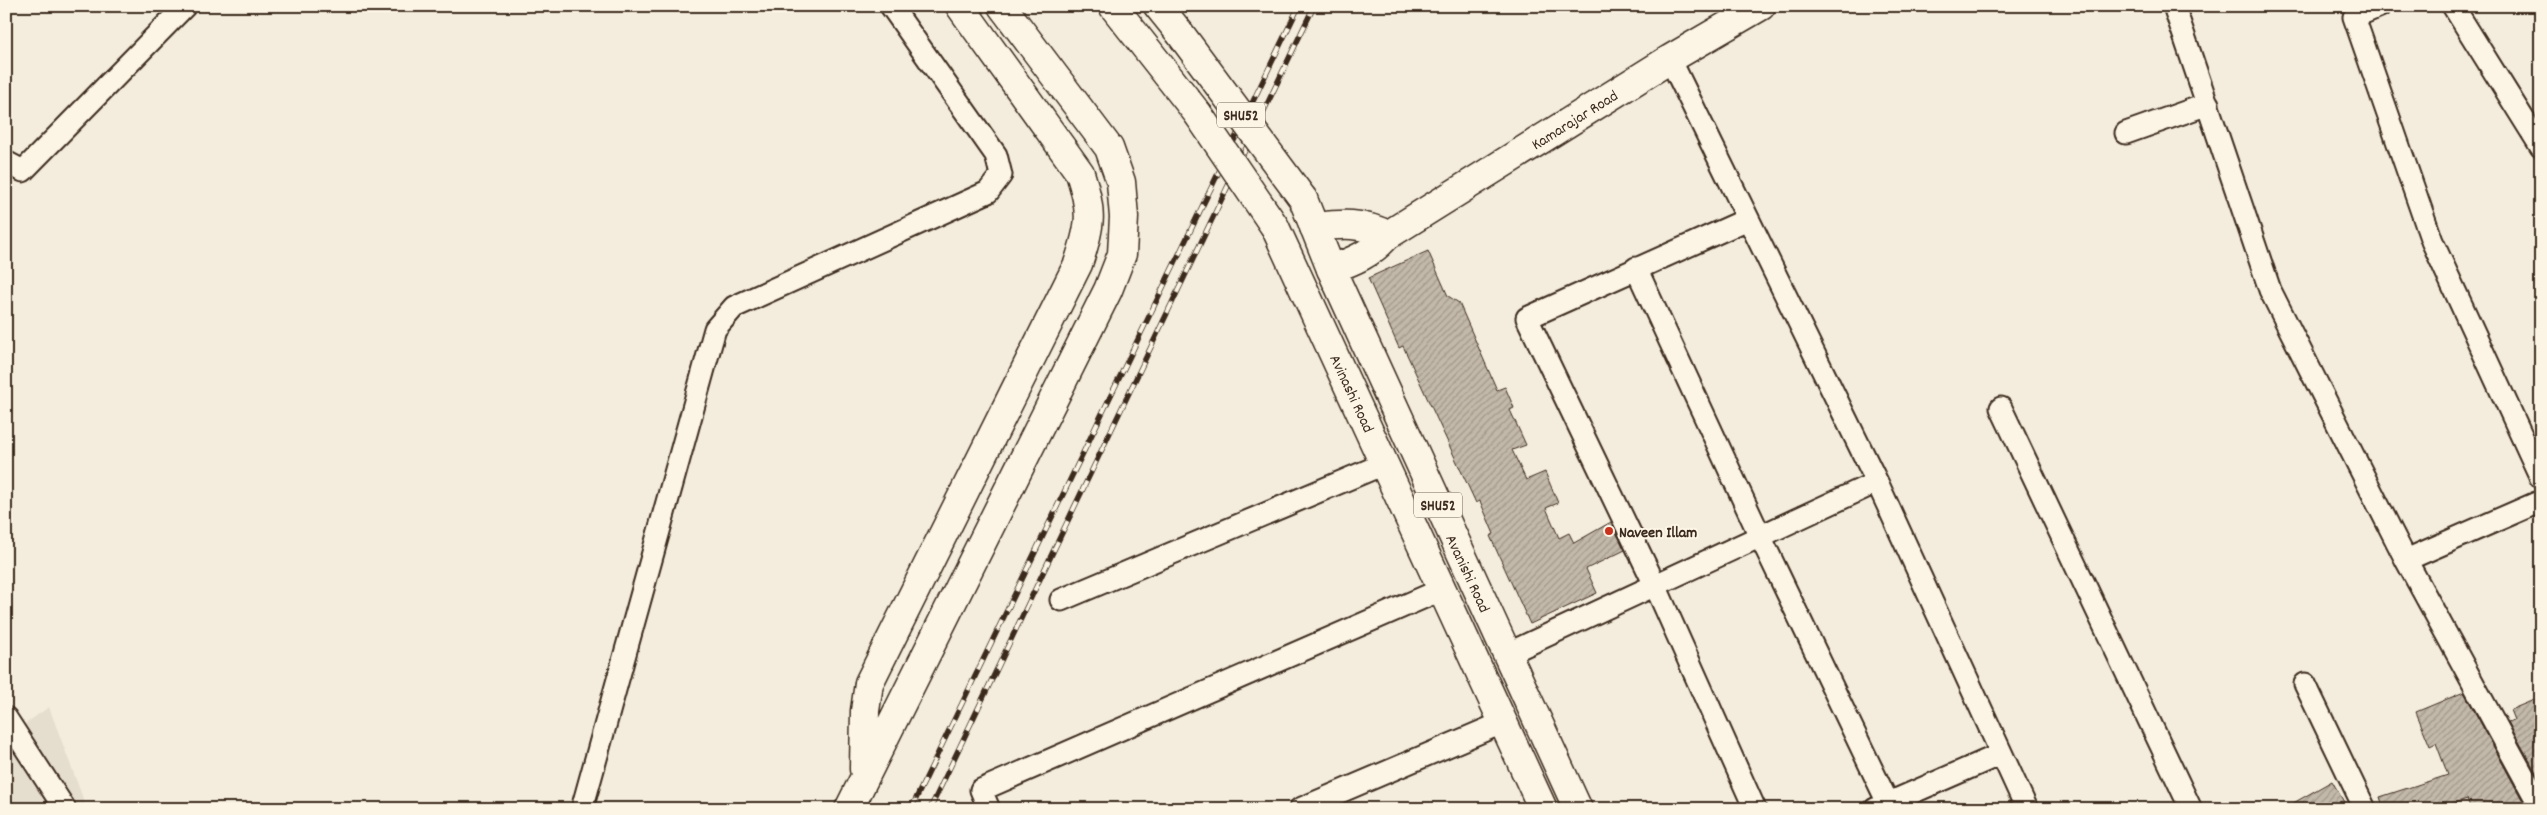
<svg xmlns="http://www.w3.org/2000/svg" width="2547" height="815" font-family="Dekko,sans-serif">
  <defs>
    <pattern id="building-hatch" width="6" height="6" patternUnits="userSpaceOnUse" patternTransform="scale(1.25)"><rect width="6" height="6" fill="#c3b9aa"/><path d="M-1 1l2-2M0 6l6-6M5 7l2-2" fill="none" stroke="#a0978a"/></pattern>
  </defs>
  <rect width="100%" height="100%" fill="#f4eddd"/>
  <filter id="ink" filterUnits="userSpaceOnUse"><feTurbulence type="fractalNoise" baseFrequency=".02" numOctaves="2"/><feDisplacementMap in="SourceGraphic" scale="10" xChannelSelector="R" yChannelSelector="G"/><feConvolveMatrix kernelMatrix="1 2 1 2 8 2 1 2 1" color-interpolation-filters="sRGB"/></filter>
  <g filter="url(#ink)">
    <path fill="#e5ddce" d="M 49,707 L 87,809 L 6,809 L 6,737 Z"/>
    <path fill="url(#building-hatch)" stroke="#3b2a1e" d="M 1428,251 L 1448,296 L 1459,303 L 1497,390 L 1505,387 L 1514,408 L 1510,410 L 1526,445 L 1512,450 L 1526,480 L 1545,472 L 1558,503 L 1546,508 L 1559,538 L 1569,533 L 1574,543 L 1611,522 L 1625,550 L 1586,569 L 1597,593 L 1530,624 L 1490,536 L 1494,534 L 1480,501 L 1476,503 L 1403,346 L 1399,348 L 1368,278 Z
      M 2464,692 L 2525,805 L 2516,809 L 2471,809 L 2467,799 L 2438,809 L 2384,809 L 2380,797 L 2448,775 L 2436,743 L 2430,746 L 2416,712 Z
      M 2541,697 L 2541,781 L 2508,722 L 2514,720 L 2510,710 Z
      M 2332,781 L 2348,809 L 2283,809 Z"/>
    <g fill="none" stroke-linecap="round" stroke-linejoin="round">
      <defs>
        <path id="street" d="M 2174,6 L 2270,290 L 2406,560 L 2541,808
          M 2380,6 L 2354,17 L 2432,241 L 2541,478
          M 2453,6 L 2541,147
          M 1670,59 L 1877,482 L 2027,809
          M 2126,133 L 2208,104
          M 6,162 L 23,171 L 185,6
          M 1748,219 L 1527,318 L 1655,585 L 1755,809
          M 1636,268 L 1760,536 L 1888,803
          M 2001,408 L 2191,809
          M 2406,560 L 2541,501
          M 1061,600 L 1386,463
          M 1507,654 L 1877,482
          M 2305,684 L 2365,809
          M 6,718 L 65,809
          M 582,809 L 715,329 L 734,307 L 988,192 L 1001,175 L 996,155 L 891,6
          M 989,809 L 981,790 L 1443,589
          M 1300,809 L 1504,722
          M 1875,809 L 2001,754"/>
        <path id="secondary" d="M 1314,227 C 1343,224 1360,222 1388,235
          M 1331,269 C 1354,261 1371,254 1388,235 L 1670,59 L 1761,6
          M 864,769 L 865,711 L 869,683 L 1078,264 C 1091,225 1093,213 1080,173 L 960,6
          M 849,809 L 1108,290 L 1122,254 L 1124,217 L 1121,182 L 1109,148 L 1002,6"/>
        <path id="primary" d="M 1113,6 L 1198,114
          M 1158,6 L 1179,32
          M 1303,199 L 1331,269 L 1578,809
          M 1275,227 L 1543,809"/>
      </defs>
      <use href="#street" stroke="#3b2a1e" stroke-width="25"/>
      <use href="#secondary" stroke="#3b2a1e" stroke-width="31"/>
      <use href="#primary" stroke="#3b2a1e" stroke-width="31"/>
      <use href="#street" stroke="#fcf5e5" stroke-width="21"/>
      <use href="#secondary" stroke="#fcf5e5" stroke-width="28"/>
      <use href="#primary" stroke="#fcf5e5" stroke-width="28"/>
      <defs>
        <path id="rail" d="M 911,809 L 1299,6
          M 930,809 L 1314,6"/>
      </defs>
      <use href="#rail" stroke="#3b2a1e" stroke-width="5.5"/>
      <use href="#rail" stroke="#fcf5e5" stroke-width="4" stroke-dasharray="11" stroke-linecap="butt"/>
      <defs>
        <path id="primary-bridge" d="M 1179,32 L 1303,199
          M 1198,114 L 1275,227"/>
      </defs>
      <use href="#primary-bridge" stroke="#3b2a1e" stroke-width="31" stroke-linecap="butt"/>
      <use href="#primary-bridge" stroke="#fcf5e5" stroke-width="28"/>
    </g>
  </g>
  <circle fill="#c8321e" stroke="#fcf5e5" stroke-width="2" cx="1609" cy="531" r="5"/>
  <g text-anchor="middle" stroke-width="4" stroke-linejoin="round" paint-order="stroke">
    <g fill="#fcf5e5" stroke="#75675a" stroke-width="1">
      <rect x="1217" y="102.5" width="48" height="25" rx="4"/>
      <rect x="1414" y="492.5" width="48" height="25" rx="4"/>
    </g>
    <g font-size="15" font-weight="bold" fill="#3b2a1e">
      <text x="1241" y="120">SHU52</text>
      <text x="1438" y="510">SHU52</text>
    </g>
    <g font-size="16" fill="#3b2a1e" stroke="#fcf5e5">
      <text transform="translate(1574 119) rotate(-32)" y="6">Kamarajar Road</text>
      <text transform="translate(1353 393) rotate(65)" y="6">Avinashi Road</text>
      <text transform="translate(1469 573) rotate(65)" y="6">Avanishi Road</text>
    </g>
    <g font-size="16" font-weight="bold" fill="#3b2a1e" stroke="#fcf5e5" text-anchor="start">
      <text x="1619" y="537">Naveen Illam</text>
    </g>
  </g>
  <rect width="2547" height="815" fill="none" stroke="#fcf5e5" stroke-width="25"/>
  <rect x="12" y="12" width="2522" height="790" fill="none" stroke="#3b2a1e" stroke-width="2" filter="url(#ink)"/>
</svg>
